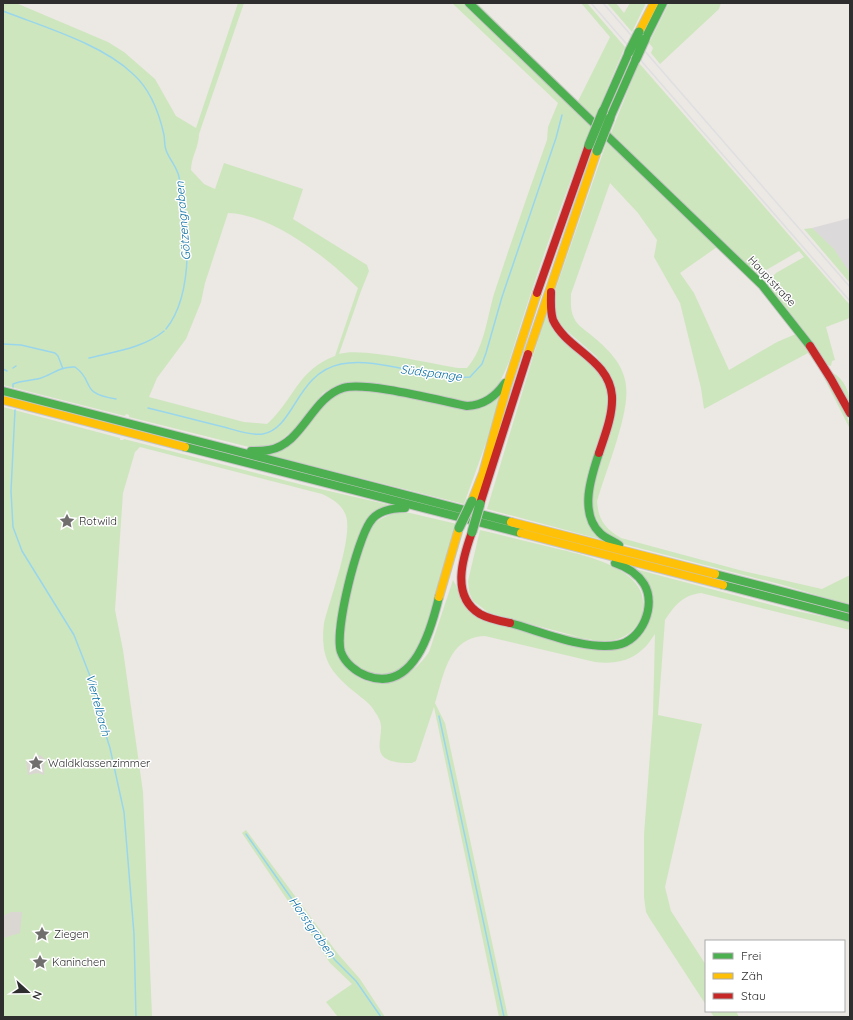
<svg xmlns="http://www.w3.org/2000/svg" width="853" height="1020" font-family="Quicksand,sans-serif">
  <rect width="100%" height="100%" fill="#ece8e4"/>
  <path fill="#dcd9db" d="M 850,218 L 850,273 L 812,228 Z"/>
  <path fill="#cee6be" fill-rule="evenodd" d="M 3,3 L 16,3 L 108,42 L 124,52 L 155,79 L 176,116 L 196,128 L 238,3 L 244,3 L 199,134 C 199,147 191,157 191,170 L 204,184 L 215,189 L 224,163 L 303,189 L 293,219 L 367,265 L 369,271 L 361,291 L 339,354 C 362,347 431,364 458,368 L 467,368 C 484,349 487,318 494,294 C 511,242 529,191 547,140 L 548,127 L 558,103 L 452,3 L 477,3 L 578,101 L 610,37 L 581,3 L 587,3 L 625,47 C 580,150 542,254 509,362 C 499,385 494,399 466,403 L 339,384 L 323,393 L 302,420 L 280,443 L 253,448 L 129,417 L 129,415 L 126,414 L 125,416 L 3,385 ZM 228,213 C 274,215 326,257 358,288 L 335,356 C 297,370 294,400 267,424 L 244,422 L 149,397 L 157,378 L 186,339 L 201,302 L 205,283 Z
    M 607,3 L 616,3 L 624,13 L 630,3 L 646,3 L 632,32 Z
    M 669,3 L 721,3 L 719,9 L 660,64 L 651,53 L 653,48 L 649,43 Z
    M 639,63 L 850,305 L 850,318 L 826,327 L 835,360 L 832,361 L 831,366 L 827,365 L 765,285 L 776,273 L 804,257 L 799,251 L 756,276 L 610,135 Z
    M 607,141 L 717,247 L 680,273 L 694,293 L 729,370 L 777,342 L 798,333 C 811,352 850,408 850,429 L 820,370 L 808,353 L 704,409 L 701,388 L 680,303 L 654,257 L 657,240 L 638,213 L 610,183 L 571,294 C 571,302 570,310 574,318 C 577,325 585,330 591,335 C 607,348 624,364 626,386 C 630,413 605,473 597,501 C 598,519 605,529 621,538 L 743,571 L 822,589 L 850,575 L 850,605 L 783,585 L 623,544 L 603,533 L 590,504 L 608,432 L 608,372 L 596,356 L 560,325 L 554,307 L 554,294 L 558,282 Z
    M 812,228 L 834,249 L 850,273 L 850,283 L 804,229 Z
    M 548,307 L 549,315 L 600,371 L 608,388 L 607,410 L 585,493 L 583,507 L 588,522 L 603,540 L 487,509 Z
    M 833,373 C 844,379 850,392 850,405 Z
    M 357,388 L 462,408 L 502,392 L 487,440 L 464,504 L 266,454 L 328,398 Z
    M 3,407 L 120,438 L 120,440 L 123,440 L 124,439 L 307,486 L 390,505 L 376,512 L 335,627 C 333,659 355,690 391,682 C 406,678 421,664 429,652 L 453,580 L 467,605 L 482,617 L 622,646 L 651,607 L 635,569 L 787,609 L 850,622 L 850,630 L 701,593 C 683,595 674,606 665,620 L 658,715 L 702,724 L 665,887 L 671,911 L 706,965 L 706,1005 L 650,919 L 646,912 L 644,897 L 644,835 L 653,714 L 655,634 C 651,639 648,645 643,649 C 630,662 612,664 595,662 L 485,636 C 448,637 444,675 435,703 L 445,723 L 508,1017 L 499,1017 L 434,707 L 416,761 L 412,763 C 403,763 393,763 385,758 C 375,751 382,736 381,726 C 381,722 378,716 375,712 C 371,704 363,699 356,693 C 329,672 320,657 324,623 C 330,599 353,537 346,516 C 342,504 332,499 322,494 L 140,447 L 135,452 L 123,493 L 115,610 L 123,650 L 143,792 L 152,1017 L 3,1017 Z
    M 398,512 L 410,513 L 457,524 L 424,632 L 411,661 L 391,674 L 370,675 L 349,659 L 342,640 L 343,628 C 348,609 364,533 375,523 C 382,517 390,515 398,512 Z
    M 480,530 C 501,535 522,540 542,545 C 573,553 648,565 643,607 C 643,613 641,620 637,625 C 626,640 612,642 594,641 L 489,613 L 473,601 L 469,592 L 468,581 Z
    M 246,830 L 338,954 L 360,979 L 385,1017 L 338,1017 L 326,1002 L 352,984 L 330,963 L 242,833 Z
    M 710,1011 L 736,1011 L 739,1017 L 714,1017 Z"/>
  <path fill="#dad6d2" d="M 40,755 L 45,759 L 44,775 L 38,773 L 28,775 L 26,761 Z
    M 11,912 L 22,912 L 20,933 L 3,938 L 3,916 Z"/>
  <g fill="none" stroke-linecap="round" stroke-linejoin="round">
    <path stroke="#99d6ec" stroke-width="1.5" d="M 3,11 C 44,27 102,44 133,74 C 151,90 159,112 164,135 C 165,140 164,145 166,150 C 169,159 177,167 179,177 C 189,221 195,293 166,329
      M 3,344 L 21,345 L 55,353 L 58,356 L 63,369
      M 89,358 C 113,352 144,348 164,331
      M 13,368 L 16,366
      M 3,369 L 7,371
      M 13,387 L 13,384 C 22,380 31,381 41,378 C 53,374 61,366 75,367 C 96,382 78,393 116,399
      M 148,408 C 173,414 199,421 224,427 C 235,430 251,436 263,434 C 295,428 296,373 341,364 C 379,356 429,381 470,377 L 482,364 L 486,353 L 502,297 L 556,138 L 562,115
      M 15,410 L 11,491 L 13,527 L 22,551 L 74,635 L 90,676 L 98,710 L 110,748 L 124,812 L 134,934 L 136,1017
      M 439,716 L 504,1017
      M 246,834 L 335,960 L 356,981 L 381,1017"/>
    <defs>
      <path id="fast" d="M 469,3 L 762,285 L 810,346
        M 645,39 L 663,3
        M 603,111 L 629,52
        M 610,118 L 636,59
        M 3,391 L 511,522
        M 185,447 L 521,533
        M 251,451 C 257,451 264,451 269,450 C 303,444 311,398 343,388 C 365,381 441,401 467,406 C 484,405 495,397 505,383
        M 599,453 C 591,477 579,513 600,533 C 605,538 613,541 619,545
        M 405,508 C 392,508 377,511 370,522 C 357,541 334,631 341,652 C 345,663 356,672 367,676 C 414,693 431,630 439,597
        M 715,574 L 850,609
        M 723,585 L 850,618
        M 510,623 C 540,631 586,651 617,645 C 642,641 657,605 644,584 C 637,573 627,567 615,563"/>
      <path id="slow" d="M 639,32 L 654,3
        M 528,354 L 597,151
        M 3,400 L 185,447
        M 472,501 L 483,473 L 507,386 L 537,293
        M 511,522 L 715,574
        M 521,533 L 723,585
        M 439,597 L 459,528"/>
      <path id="jam" d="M 551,292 C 551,301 550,311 553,320 C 567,350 609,359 612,396 C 613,415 605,435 599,453
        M 537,293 L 589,145
        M 810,346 L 831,379 L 850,413
        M 480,504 L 528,354
        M 472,532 C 463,557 450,596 480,614 C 489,619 500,621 510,623"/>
    </defs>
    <use href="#fast" stroke="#c5c4c5" stroke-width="10"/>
    <use href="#slow" stroke="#c5c4c5" stroke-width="10"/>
    <use href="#jam" stroke="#c5c4c5" stroke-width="10"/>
    <use href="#fast" stroke="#4caf50" stroke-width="8"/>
    <use href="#slow" stroke="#ffc107" stroke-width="8"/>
    <use href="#jam" stroke="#c62828" stroke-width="8"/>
    <path stroke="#dfdfe1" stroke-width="1.5" d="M 591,3 L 850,301
      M 603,3 L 850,287"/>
    <defs>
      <path id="fast-bridge" d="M 629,52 L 639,32
        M 636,59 L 645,39
        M 589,145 L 603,111
        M 597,151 L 610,118
        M 459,528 L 472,501
        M 472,532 L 480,504"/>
    </defs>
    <use href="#fast-bridge" stroke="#c6c5c4" stroke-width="11" stroke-linecap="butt"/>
    <use href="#fast-bridge" stroke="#4caf50" stroke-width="9"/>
  </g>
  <defs>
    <symbol id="sight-bare" viewBox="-9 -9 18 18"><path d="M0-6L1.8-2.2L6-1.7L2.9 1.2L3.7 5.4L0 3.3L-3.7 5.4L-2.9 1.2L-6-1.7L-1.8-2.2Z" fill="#706f6e" stroke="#fff" stroke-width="2.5" paint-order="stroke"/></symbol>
  </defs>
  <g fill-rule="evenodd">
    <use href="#sight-bare" x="56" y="510" width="22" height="22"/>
    <use href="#sight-bare" x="25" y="752" width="22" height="22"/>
    <use href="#sight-bare" x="31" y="923" width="22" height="22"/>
    <use href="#sight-bare" x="29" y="951" width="22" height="22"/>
  </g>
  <g text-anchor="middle" stroke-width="3" stroke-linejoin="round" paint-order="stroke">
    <g font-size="11" fill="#2e2e2e" stroke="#fff">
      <text transform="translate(772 281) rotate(47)" y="4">Hauptstraße</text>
    </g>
    <g font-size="11" fill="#2e2e2e" stroke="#fff" text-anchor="start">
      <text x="79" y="525">Rotwild</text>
      <text x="48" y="767">Waldklassenzimmer</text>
      <text x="54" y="938">Ziegen</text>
      <text x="52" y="966">Kaninchen</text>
    </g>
    <g font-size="12" font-style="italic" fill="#0d6fa3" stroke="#fff">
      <text transform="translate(183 221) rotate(-95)" y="4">Götzengraben</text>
      <text transform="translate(431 373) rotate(7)" y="4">Südspange</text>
      <text transform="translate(98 705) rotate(75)" y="4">Viertelbach</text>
      <text transform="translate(312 927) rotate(55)" y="4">Horstgraben</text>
    </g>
  </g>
  <rect width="853" height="1020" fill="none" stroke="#2e2e2e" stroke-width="8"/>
  <rect x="705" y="940" width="140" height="72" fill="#ffffff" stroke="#ababab"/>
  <rect x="713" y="953" width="20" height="6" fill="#4caf50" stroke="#ababab"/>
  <text x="741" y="960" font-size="12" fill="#2e2e2e">Frei</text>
  <rect x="713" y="973" width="20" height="6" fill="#ffc107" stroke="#ababab"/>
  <text x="741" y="980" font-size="12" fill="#2e2e2e">Zäh</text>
  <rect x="713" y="993" width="20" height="6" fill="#c62828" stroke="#ababab"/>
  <text x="741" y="1000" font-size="12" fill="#2e2e2e">Stau</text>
  <g transform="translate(28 992) rotate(111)" stroke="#ffffff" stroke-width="3" paint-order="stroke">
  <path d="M0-3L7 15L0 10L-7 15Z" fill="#2e2e2e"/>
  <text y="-6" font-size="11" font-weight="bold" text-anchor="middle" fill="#2e2e2e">N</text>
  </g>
</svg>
